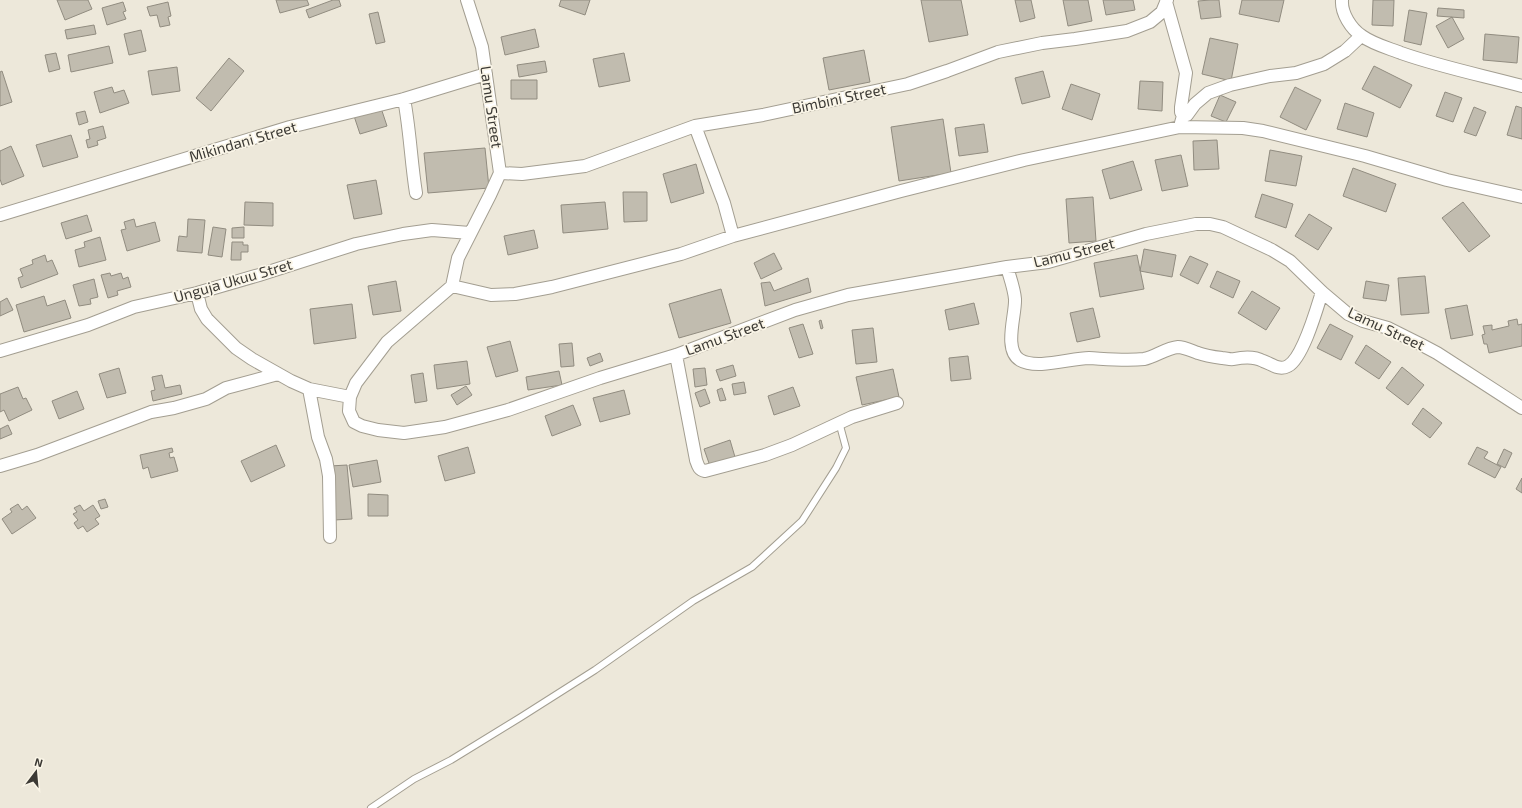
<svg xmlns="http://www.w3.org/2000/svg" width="1522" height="808" font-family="'Exo 2',sans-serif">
  <rect width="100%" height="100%" fill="#ede8da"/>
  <path fill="#c1bcaf" stroke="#918c80" d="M 57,0 L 88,0 L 92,9 L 65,20 Z
    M 276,0 L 307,0 L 309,5 L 280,13 Z
    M 333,0 L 339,0 L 341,6 L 309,18 L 306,10 Z
    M 561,0 L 590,0 L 585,15 L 559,6 Z
    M 921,0 L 961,0 L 968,35 L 929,42 Z
    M 1015,0 L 1031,0 L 1035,18 L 1020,22 Z
    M 1063,0 L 1088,0 L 1092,21 L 1068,26 Z
    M 1103,0 L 1133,0 L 1135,10 L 1106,15 Z
    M 1210,0 L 1219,0 L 1221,17 L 1201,19 L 1198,1 Z
    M 1242,0 L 1284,0 L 1279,22 L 1239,14 Z
    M 1373,0 L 1394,0 L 1393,26 L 1372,25 Z
    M 123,2 L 126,11 L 123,12 L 126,19 L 107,25 L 102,8 Z
    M 168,2 L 171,16 L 168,17 L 170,25 L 160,27 L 157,15 L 150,16 L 147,7 Z
    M 1438,8 L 1464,10 L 1464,18 L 1437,16 Z
    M 1409,10 L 1427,13 L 1421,45 L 1404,41 Z
    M 378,12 L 385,42 L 376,44 L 369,14 Z
    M 1452,17 L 1464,39 L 1448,48 L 1436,26 Z
    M 94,25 L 96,34 L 67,39 L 65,30 Z
    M 535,29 L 539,47 L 505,55 L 501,37 Z
    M 141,30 L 146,51 L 129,55 L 124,34 Z
    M 1485,34 L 1519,37 L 1517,63 L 1483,60 Z
    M 1210,38 L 1238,44 L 1231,81 L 1202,74 Z
    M 109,46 L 113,63 L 71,72 L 68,55 Z
    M 864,50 L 870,82 L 829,90 L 823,58 Z
    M 56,53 L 60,69 L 49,72 L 45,55 Z
    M 624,53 L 630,81 L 599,87 L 593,59 Z
    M 229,58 L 244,71 L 211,111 L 196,98 Z
    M 545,61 L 547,72 L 519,77 L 517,65 Z
    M 1374,66 L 1412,85 L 1400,108 L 1362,89 Z
    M 177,67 L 180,91 L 152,95 L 148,71 Z
    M 2,71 L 12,102 L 0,106 L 0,72 Z
    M 1043,71 L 1050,97 L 1022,104 L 1015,78 Z
    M 511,80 L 537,80 L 537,99 L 511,99 Z
    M 1140,81 L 1163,82 L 1162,111 L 1138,109 Z
    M 1071,84 L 1100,94 L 1092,120 L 1062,109 Z
    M 112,87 L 114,93 L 124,90 L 129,103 L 100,113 L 94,92 Z
    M 1295,87 L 1321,100 L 1306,130 L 1280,117 Z
    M 1445,92 L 1462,98 L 1453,122 L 1436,116 Z
    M 1220,95 L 1236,102 L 1226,122 L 1211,116 Z
    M 1345,103 L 1374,113 L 1367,137 L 1337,129 Z
    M 1516,106 L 1522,108 L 1522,139 L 1507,135 Z
    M 1474,107 L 1486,112 L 1476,136 L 1464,132 Z
    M 381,108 L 387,126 L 360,134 L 354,116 Z
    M 85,111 L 88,122 L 79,125 L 76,113 Z
    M 943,119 L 951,173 L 899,181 L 891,127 Z
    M 984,124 L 988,152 L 959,156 L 955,128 Z
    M 103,126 L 106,138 L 97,141 L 98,145 L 88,148 L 86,140 L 90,139 L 88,130 Z
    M 71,135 L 78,157 L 43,167 L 36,145 Z
    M 1217,140 L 1219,169 L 1194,170 L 1193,141 Z
    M 11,146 L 24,176 L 2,185 L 0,179 L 0,151 Z
    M 485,148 L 489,188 L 428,193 L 424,153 Z
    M 1270,150 L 1302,156 L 1296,186 L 1265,181 Z
    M 1181,155 L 1188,186 L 1162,191 L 1155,160 Z
    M 1133,161 L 1142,190 L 1110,199 L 1102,170 Z
    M 696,164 L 704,193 L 671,203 L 663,174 Z
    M 1353,168 L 1396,184 L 1386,212 L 1343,196 Z
    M 376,180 L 382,214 L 354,219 L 347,185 Z
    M 623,192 L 647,192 L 647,221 L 624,222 Z
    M 1262,194 L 1293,204 L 1286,228 L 1255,217 Z
    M 1093,197 L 1096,241 L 1069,243 L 1066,199 Z
    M 245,202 L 273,203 L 273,226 L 244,225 Z
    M 605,202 L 608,229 L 563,233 L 561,205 Z
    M 1463,202 L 1490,236 L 1469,252 L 1442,218 Z
    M 1309,214 L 1332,228 L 1318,250 L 1295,236 Z
    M 87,215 L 92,231 L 66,239 L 61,223 Z
    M 134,219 L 136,227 L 155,222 L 160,241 L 127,251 L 121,230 L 126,229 L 124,222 Z
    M 188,219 L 205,220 L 202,253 L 177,251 L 179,236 L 187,237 Z
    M 213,227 L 226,229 L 222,257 L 208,255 Z
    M 244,227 L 244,238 L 232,238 L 232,228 Z
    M 534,230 L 538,248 L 508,255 L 504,236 Z
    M 100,237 L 106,260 L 79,267 L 75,250 L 85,247 L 84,242 Z
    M 232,242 L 243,242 L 243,245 L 248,245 L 248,252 L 241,252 L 241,260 L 231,260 Z
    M 1144,249 L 1176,255 L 1172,277 L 1140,271 Z
    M 774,253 L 782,269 L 761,279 L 754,263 Z
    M 45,255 L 47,262 L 52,260 L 58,274 L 21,288 L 18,278 L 23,276 L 20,269 L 33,264 L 32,260 Z
    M 1137,255 L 1144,289 L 1100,297 L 1094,263 Z
    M 1190,256 L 1208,264 L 1198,284 L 1180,275 Z
    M 1217,271 L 1240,281 L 1233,298 L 1210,287 Z
    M 110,273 L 111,276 L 121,273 L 123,279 L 128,277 L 131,287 L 117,291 L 118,295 L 108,298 L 101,275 Z
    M 1425,276 L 1429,313 L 1401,315 L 1398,278 Z
    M 808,278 L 811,292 L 765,306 L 761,283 L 770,282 L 774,291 Z
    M 94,279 L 98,297 L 90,299 L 91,304 L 79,306 L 73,285 Z
    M 396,281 L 401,311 L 373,315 L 368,286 Z
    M 1366,281 L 1389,285 L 1386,301 L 1363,298 Z
    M 721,289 L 731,323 L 679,338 L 669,304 Z
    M 1252,291 L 1280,308 L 1266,330 L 1238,313 Z
    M 44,296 L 47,306 L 65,300 L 71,318 L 24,332 L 16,305 Z
    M 7,298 L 13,310 L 0,316 L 0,302 Z
    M 974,303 L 979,324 L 949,330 L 945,310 Z
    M 352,304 L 356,338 L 314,344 L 310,309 Z
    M 1467,305 L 1473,335 L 1451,339 L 1445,309 Z
    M 1093,308 L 1100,337 L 1077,342 L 1070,313 Z
    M 1517,319 L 1518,325 L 1522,324 L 1522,346 L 1489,353 L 1487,344 L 1484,344 L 1482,335 L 1485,334 L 1483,326 L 1492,325 L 1492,330 L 1509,326 L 1508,321 Z
    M 821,320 L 823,328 L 821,329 L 819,321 Z
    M 803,324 L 813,354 L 799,358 L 789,328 Z
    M 1330,324 L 1353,336 L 1341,360 L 1317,348 Z
    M 873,328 L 877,362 L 856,364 L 852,330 Z
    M 510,341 L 518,371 L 496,377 L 487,347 Z
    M 572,343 L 574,366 L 561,367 L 559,344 Z
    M 1366,345 L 1391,362 L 1379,379 L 1355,363 Z
    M 600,353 L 603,361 L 590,366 L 587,358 Z
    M 968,356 L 971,379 L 951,381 L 949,358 Z
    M 467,361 L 470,384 L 437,389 L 434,365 Z
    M 733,365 L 736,376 L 720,381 L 716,370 Z
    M 1402,367 L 1424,385 L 1408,405 L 1386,388 Z
    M 119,368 L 126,393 L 107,398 L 99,374 Z
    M 705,368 L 707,385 L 695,387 L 693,369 Z
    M 893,369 L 899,397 L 862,405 L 856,377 Z
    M 559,371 L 562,385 L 528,390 L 526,377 Z
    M 423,373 L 427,401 L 415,403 L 411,375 Z
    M 162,375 L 165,388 L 180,385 L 182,394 L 153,401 L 151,391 L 155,390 L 152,377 Z
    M 744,382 L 746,393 L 734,395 L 732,384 Z
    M 466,386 L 472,395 L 457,405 L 451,395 Z
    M 18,387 L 23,399 L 26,398 L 32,410 L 9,421 L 4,410 L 0,412 L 0,394 Z
    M 793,387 L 800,406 L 774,415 L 768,396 Z
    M 722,388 L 726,400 L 720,401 L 717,390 Z
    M 705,389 L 710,403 L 700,407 L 695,393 Z
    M 624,390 L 630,414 L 600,422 L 593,398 Z
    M 77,391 L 84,409 L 59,419 L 52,401 Z
    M 573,405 L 581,425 L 552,436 L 545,416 Z
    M 1423,408 L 1442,423 L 1430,438 L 1412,424 Z
    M 8,425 L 12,434 L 0,439 L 0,429 Z
    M 730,440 L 735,457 L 710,466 L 704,449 Z
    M 276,445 L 285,466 L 251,482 L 241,461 Z
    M 468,447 L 475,473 L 445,481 L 438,456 Z
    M 1477,447 L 1488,452 L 1484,458 L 1501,467 L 1495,478 L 1468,464 Z
    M 172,448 L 173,452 L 169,453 L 170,458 L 174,457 L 178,471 L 151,478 L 148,467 L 143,469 L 140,455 Z
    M 1504,449 L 1512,453 L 1505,468 L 1497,464 Z
    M 377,460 L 381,482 L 353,487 L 349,465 Z
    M 347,465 L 352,519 L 334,520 L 330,466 Z
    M 1522,478 L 1522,493 L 1516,489 Z
    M 368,494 L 388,495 L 388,516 L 368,516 Z
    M 105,499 L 108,507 L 101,509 L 98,501 Z
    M 18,504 L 22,510 L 27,506 L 36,518 L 12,534 L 2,519 L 12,512 L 10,509 Z
    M 80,505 L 84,511 L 93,505 L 100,516 L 95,519 L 99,524 L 87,532 L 83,526 L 78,529 L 74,523 L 78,520 L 73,514 L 77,512 L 74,508 Z"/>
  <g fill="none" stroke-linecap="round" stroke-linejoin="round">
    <defs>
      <path id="service" d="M 371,808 L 414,779 L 451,760 L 521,717 L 595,670 L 693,601 L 752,567 L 802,521 L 836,468 L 846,448 L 839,422"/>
      <path id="minor" d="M 467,0 L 482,47 L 500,173 L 490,195 L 458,258 L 452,286 L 387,342 L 356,383 L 350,397 L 349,411 L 354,422 L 362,426 L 378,430 L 404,433 L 445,427 L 508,410 L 600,378 L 676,355 L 795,310 L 848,295 L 1007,267 L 1048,262 L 1146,234 L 1196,224 L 1210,224 L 1223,227 L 1272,250 L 1290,261 L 1322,292 L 1348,314 L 1363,321 L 1388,328 L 1420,344 L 1437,353 L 1522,408
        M 1342,0 C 1341,13 1351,29 1362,36 C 1373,44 1388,48 1401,53 C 1441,67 1481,75 1522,86
        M 1166,2 L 1186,73 L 1181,107 L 1181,112 L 1183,116 L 1181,123
        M 404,99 C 410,130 411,162 416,193
        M 1183,116 L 1187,115 L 1195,104 L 1208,93 L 1230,85 L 1270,76 L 1296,73 L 1324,64 L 1345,51 L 1361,36
        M 695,126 L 724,203 L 733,236
        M 500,173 L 522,174 L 585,166 L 695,126 L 763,115 L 908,84 L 947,71 L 998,52 L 1042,43 L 1075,39 L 1127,31 L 1150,22 L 1162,12 L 1167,0
        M 0,215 L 290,127 L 404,99 L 486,74
        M 1007,267 C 1010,278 1014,288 1015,299 C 1016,314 1003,350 1020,360 C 1037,370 1071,358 1089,358 C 1107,359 1126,361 1144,359 C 1155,357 1166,348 1178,347 C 1184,347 1192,351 1198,353 C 1206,356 1214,357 1222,358 C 1226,358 1230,360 1234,359 C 1243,357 1254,356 1263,361 C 1272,364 1279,371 1288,366 C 1303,358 1317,308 1322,292
        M 452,286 L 491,295 L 515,294 L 552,287 L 681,254 L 733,236 L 901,191 L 1024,160 L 1180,127 L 1243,128 L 1263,131 L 1365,156 L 1447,180 L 1522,197
        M 197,293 L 201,309 L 207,319 L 236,348 L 252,359 L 291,381 L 309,389 L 350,397
        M 0,351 L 88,325 L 134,307 L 197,293 L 259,275 L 356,244 L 403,234 L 432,230 L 470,233
        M 676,355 L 696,460 C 698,466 699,470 705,471 L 765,455 L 792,445 L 852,417 L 897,403
        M 309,389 L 318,437 L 326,459 L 329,476 L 330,537
        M 0,466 L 37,455 L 151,412 L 174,408 L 206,399 L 226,388 L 278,374"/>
    </defs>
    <use href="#service" stroke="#a39e91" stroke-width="8"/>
    <use href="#minor" stroke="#a39e91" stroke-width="14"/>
    <use href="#service" stroke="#fff" stroke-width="6"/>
    <use href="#minor" stroke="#fff" stroke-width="12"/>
  </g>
  <g text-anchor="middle" stroke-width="3.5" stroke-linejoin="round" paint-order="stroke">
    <g font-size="15" fill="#3c3a35" stroke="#faf5e7">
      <text transform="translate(839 99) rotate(-12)" y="5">Bimbini Street</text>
      <text transform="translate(491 107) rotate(82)" y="5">Lamu Street</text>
      <text transform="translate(243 142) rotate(-16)" y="5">Mikindani Street</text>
      <text transform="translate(1074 253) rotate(-14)" y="5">Lamu Street</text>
      <text transform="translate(233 281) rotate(-16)" y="5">Unguja Ukuu Stret</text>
      <text transform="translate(1386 329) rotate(25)" y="5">Lamu Street</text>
      <text transform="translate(725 337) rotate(-20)" y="5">Lamu Street</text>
    </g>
  </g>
  <g transform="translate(36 772) rotate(16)" stroke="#faf5e7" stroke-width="3" paint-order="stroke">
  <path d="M0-3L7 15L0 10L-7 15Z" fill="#3c3a35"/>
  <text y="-6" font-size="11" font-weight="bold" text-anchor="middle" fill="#3c3a35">N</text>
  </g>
</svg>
